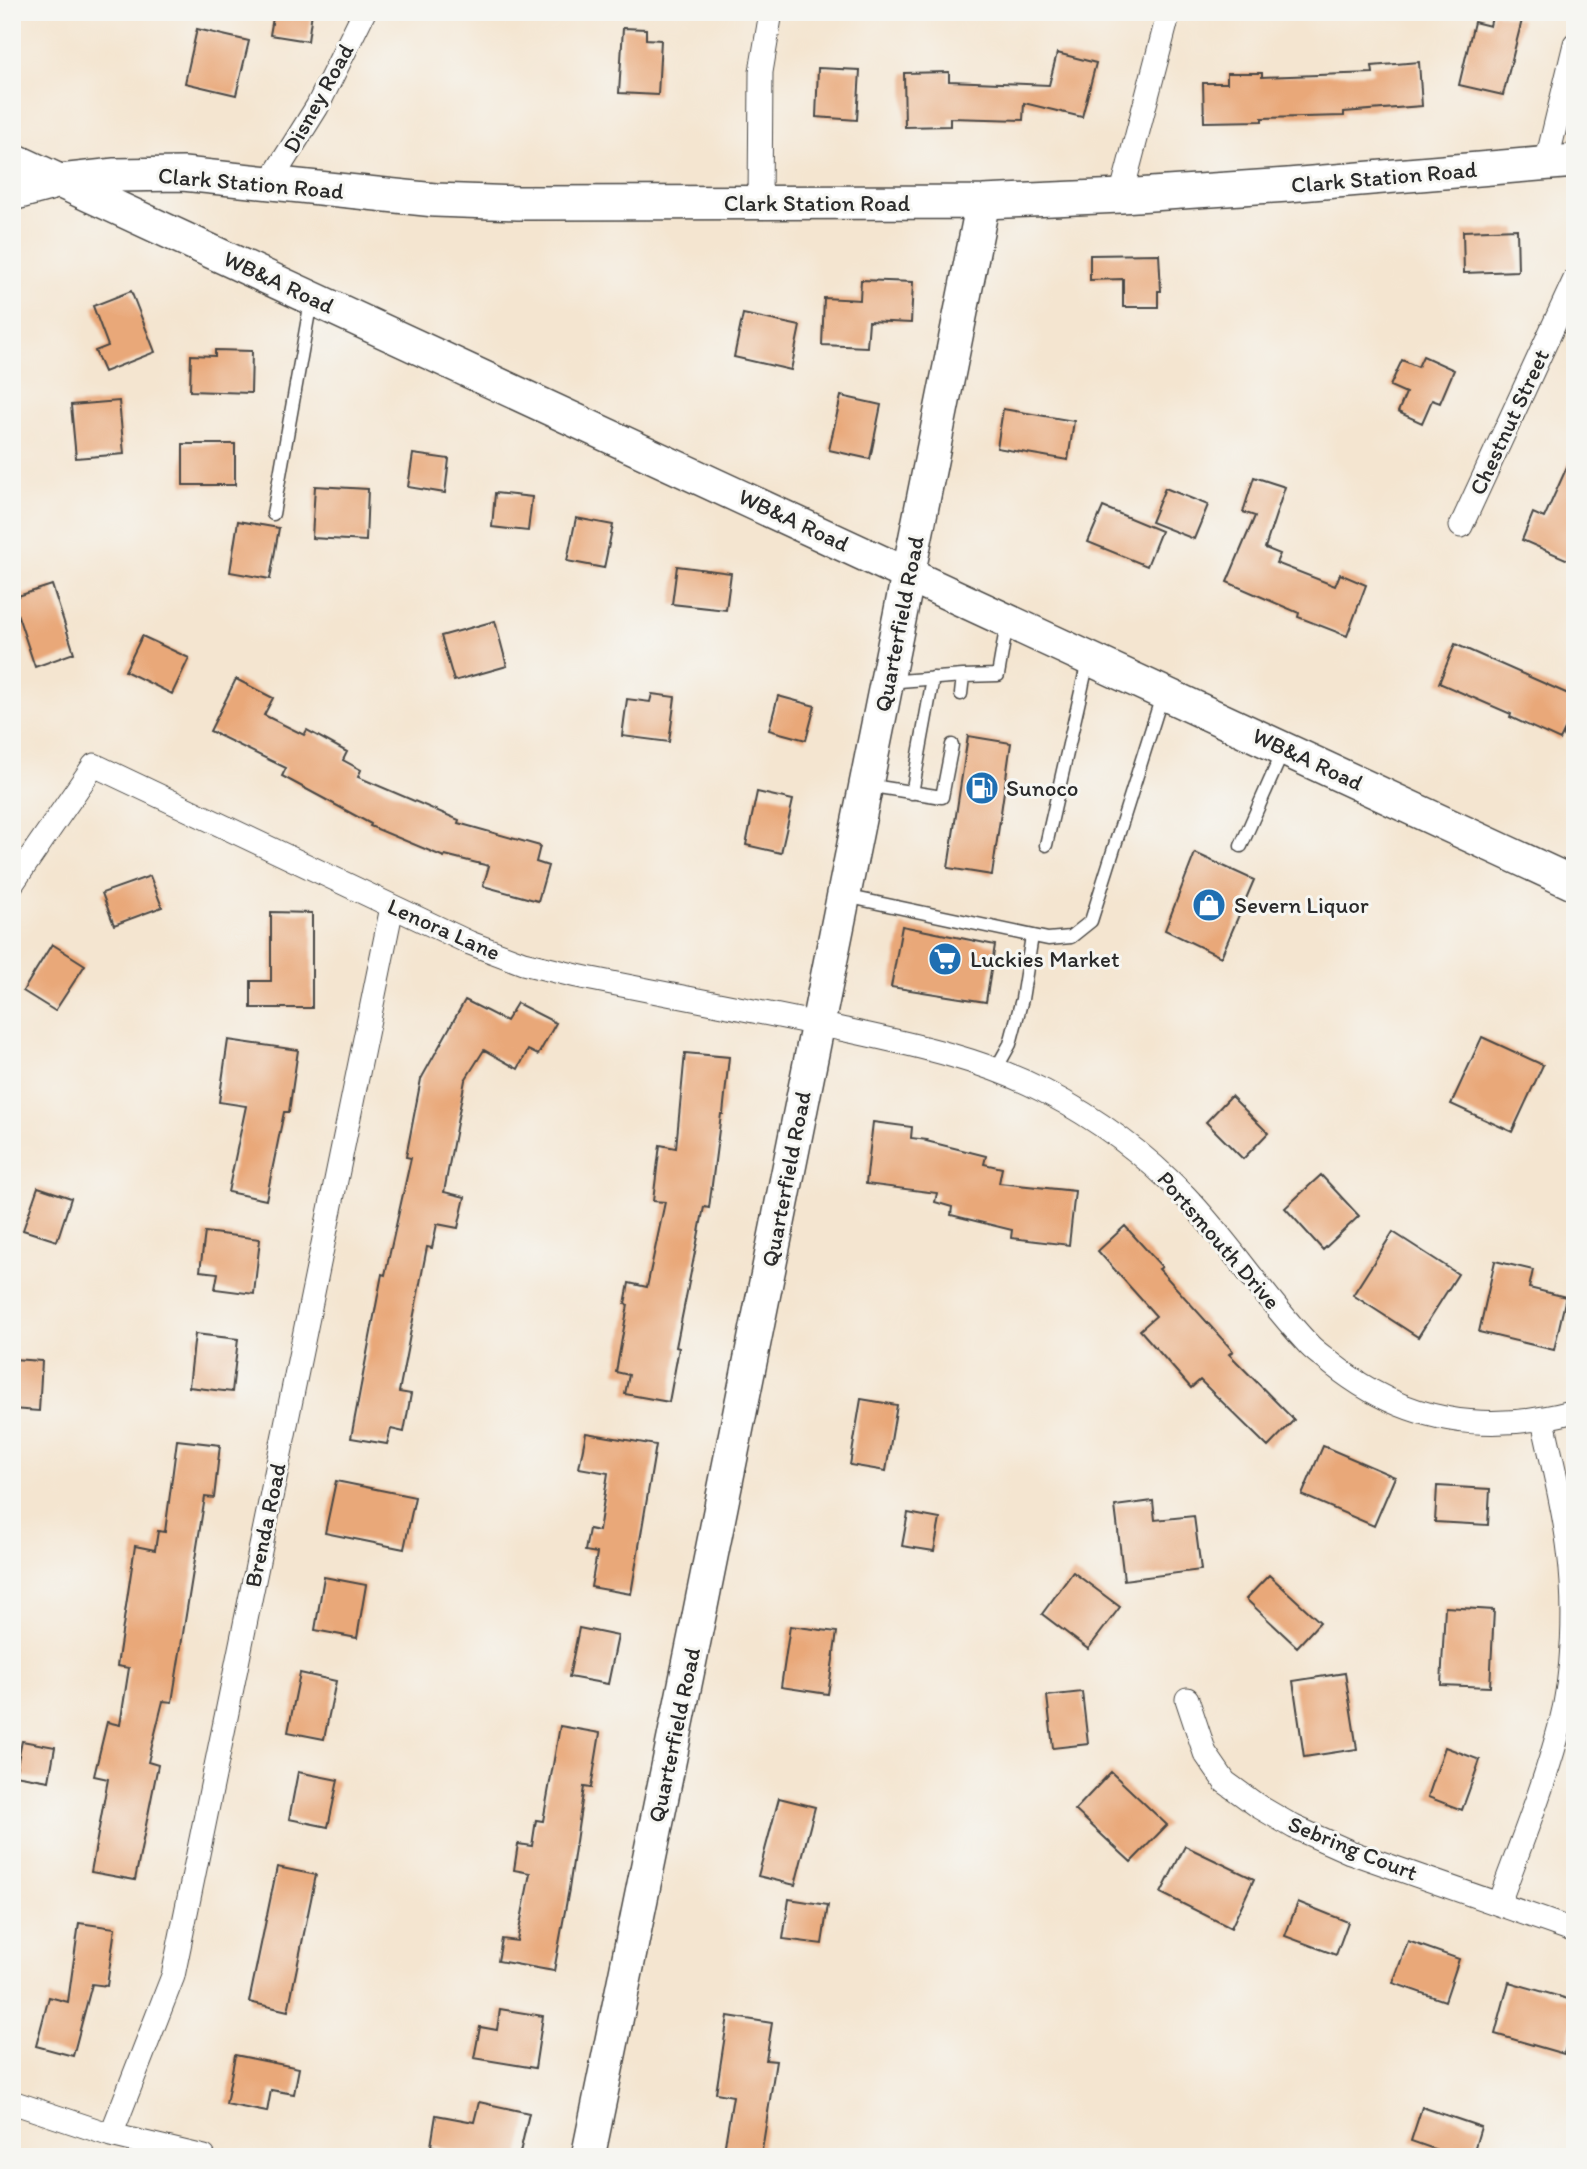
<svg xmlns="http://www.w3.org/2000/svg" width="1587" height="2169" font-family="Itim,sans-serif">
  <rect width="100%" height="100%" fill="#f6f6f2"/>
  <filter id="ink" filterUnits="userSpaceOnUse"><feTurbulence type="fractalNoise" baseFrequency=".0143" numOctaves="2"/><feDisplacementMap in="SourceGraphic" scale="14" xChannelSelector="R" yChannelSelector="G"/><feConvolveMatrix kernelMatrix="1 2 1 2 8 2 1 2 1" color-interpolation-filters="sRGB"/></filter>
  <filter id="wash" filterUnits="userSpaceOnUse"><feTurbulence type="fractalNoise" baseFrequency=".00686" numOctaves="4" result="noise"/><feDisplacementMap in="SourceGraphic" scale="28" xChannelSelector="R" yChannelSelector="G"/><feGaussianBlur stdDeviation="1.57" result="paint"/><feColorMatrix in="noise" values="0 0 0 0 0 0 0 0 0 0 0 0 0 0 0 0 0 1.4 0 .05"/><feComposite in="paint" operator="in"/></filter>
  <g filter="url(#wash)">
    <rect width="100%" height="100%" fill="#f4e5d0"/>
    <g id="blocks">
      <path fill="#e9a879" d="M 274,12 L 312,12 L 308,41 L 270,35 Z
        M 1493,12 L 1522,20 L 1503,95 L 1459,85 L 1474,22 L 1490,26 Z
        M 623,28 L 646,29 L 646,39 L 661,40 L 658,95 L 619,93 Z
        M 197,29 L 249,41 L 236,95 L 185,83 Z
        M 1057,53 L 1096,63 L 1082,117 L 1024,103 L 1023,120 L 950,118 L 950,126 L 905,127 L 904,73 L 949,72 L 949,81 L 1049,85 Z
        M 1419,62 L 1422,106 L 1344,112 L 1344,116 L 1262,118 L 1262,121 L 1204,122 L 1203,83 L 1227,83 L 1227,73 L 1262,73 L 1262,77 L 1373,73 L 1372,66 Z
        M 818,68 L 860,70 L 857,120 L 816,117 Z
        M 1517,229 L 1518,271 L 1464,273 L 1463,231 Z
        M 1159,254 L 1161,291 L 1158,291 L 1158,307 L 1123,307 L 1123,279 L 1090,280 L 1090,255 Z
        M 861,280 L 913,282 L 911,323 L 869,321 L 867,347 L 822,345 L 824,298 L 860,300 Z
        M 131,291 L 155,352 L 104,372 L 95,351 L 108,346 L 93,306 Z
        M 743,314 L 800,326 L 791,370 L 734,357 Z
        M 215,350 L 252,351 L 251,393 L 190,391 L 191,355 L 215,356 Z
        M 1423,356 L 1454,370 L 1440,403 L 1432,400 L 1422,423 L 1398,412 L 1406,393 L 1390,386 L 1402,360 L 1418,367 Z
        M 841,396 L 881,405 L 870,459 L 829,450 Z
        M 119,401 L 124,454 L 76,458 L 71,405 Z
        M 1003,409 L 1074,421 L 1068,460 L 997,448 Z
        M 183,444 L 235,444 L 235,485 L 183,485 Z
        M 1575,449 L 1575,563 L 1522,540 L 1533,513 L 1544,518 Z
        M 413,454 L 449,459 L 445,493 L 408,487 Z
        M 1254,477 L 1285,487 L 1265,548 L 1280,554 L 1276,563 L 1335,586 L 1340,574 L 1366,585 L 1347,636 L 1298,617 L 1299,613 L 1227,582 L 1255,516 L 1243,512 Z
        M 315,486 L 368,489 L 366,541 L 312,538 Z
        M 1165,488 L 1208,505 L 1194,539 L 1151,522 Z
        M 495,493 L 532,497 L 528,531 L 492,527 Z
        M 1103,507 L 1161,531 L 1147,566 L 1088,542 Z
        M 576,518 L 613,525 L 604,568 L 567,561 Z
        M 238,521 L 279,528 L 270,579 L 230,572 Z
        M 677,566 L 731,573 L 726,610 L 672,604 Z
        M 52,585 L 74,653 L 35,667 L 12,598 Z
        M 495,621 L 507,666 L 454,681 L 441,636 Z
        M 142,636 L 189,658 L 172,694 L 125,671 Z
        M 1455,644 L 1575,697 L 1575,709 L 1560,740 L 1510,717 L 1511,714 L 1439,683 Z
        M 236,679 L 273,698 L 264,715 L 304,735 L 307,730 L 347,752 L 343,760 L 361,770 L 358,777 L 459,820 L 458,823 L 540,846 L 536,862 L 548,866 L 538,901 L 483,886 L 489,866 L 445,855 L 444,857 L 370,826 L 371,824 L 282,776 L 286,768 L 210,731 Z
        M 652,694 L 675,697 L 669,742 L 622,736 L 627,699 L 650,702 Z
        M 778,696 L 815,706 L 806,740 L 769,730 Z
        M 968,736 L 1011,743 L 992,875 L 948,868 Z
        M 757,792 L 793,800 L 781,853 L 746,845 Z
        M 1195,853 L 1254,880 L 1221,957 L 1165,930 Z
        M 150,876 L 162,907 L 114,925 L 102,893 Z
        M 271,912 L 312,913 L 312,1008 L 251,1008 L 251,981 L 271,981 Z
        M 902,926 L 995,945 L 986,1002 L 891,987 Z
        M 52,944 L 85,965 L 55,1011 L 23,991 Z
        M 465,1000 L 506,1021 L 517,1003 L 556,1023 L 538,1055 L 528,1050 L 518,1069 L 484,1050 L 465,1080 L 444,1192 L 465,1197 L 458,1228 L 437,1224 L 432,1248 L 427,1247 L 399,1392 L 411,1394 L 404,1432 L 391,1429 L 387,1444 L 351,1438 L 382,1274 L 385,1275 L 411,1158 L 406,1157 L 421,1079 Z
        M 1482,1037 L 1543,1065 L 1512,1132 L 1451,1104 Z
        M 228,1040 L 298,1050 L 289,1112 L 284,1112 L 266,1200 L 228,1192 L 246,1106 L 219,1102 Z
        M 685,1053 L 729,1057 L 723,1114 L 721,1114 L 709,1208 L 704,1207 L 676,1347 L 679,1348 L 669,1402 L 625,1394 L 629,1375 L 616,1372 L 628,1305 L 625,1304 L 629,1283 L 647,1287 L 665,1202 L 653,1201 L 660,1145 L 676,1148 Z
        M 1231,1096 L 1268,1133 L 1243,1159 L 1206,1122 Z
        M 873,1122 L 912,1127 L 911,1138 L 927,1140 L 926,1141 L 986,1156 L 984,1164 L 1002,1168 L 999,1183 L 1075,1191 L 1069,1245 L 1011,1238 L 1012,1230 L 951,1215 L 952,1207 L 935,1202 L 937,1193 L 866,1184 Z
        M 1321,1175 L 1359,1216 L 1323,1250 L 1285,1208 Z
        M 38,1187 L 71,1198 L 57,1241 L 23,1230 Z
        M 1125,1226 L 1162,1267 L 1159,1269 L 1233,1351 L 1229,1354 L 1294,1420 L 1268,1447 L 1200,1380 L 1191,1388 L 1140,1330 L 1156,1316 L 1098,1251 Z
        M 205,1232 L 260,1239 L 254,1294 L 215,1289 L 218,1273 L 200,1271 Z
        M 1393,1232 L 1458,1274 L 1418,1337 L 1353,1295 Z
        M 1495,1261 L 1533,1270 L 1529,1288 L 1566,1297 L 1554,1350 L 1479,1332 Z
        M 195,1334 L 238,1339 L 232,1392 L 189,1387 Z
        M 12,1359 L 42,1361 L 39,1411 L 12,1409 Z
        M 861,1399 L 897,1405 L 886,1471 L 850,1465 Z
        M 586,1433 L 656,1445 L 631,1594 L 591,1587 L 597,1553 L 585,1551 L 589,1529 L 599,1531 L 608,1473 L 579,1468 Z
        M 177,1440 L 220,1445 L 214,1498 L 205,1497 L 172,1702 L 163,1701 L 148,1762 L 158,1765 L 135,1880 L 91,1872 L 108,1779 L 94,1776 L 107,1722 L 120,1725 L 129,1668 L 117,1666 L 135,1546 L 155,1550 L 158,1531 L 165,1532 Z
        M 1323,1446 L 1395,1477 L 1374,1526 L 1302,1495 Z
        M 336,1481 L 415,1497 L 404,1549 L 325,1533 Z
        M 1437,1486 L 1490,1489 L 1488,1525 L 1435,1522 Z
        M 1153,1501 L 1155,1520 L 1194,1516 L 1201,1570 L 1124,1580 L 1115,1506 Z
        M 908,1513 L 940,1519 L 934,1551 L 902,1546 Z
        M 1073,1572 L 1120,1607 L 1088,1649 L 1042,1614 Z
        M 1269,1575 L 1320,1622 L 1297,1647 L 1246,1599 Z
        M 324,1577 L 366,1585 L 357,1638 L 315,1630 Z
        M 1445,1607 L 1494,1610 L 1490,1687 L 1441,1685 Z
        M 790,1626 L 837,1632 L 828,1694 L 781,1687 Z
        M 579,1628 L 618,1636 L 608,1684 L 569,1677 Z
        M 300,1673 L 336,1681 L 324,1739 L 288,1732 Z
        M 1345,1673 L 1357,1749 L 1304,1757 L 1293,1681 Z
        M 1082,1692 L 1088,1744 L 1053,1748 L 1047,1696 Z
        M 560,1726 L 600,1733 L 591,1788 L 584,1787 L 569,1889 L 554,1971 L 498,1961 L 502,1939 L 517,1941 L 530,1873 L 514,1870 L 518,1844 L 532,1846 L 536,1820 L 543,1821 Z
        M 22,1741 L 55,1747 L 49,1781 L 15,1775 Z
        M 1445,1747 L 1480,1760 L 1462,1810 L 1428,1797 Z
        M 298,1772 L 338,1780 L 328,1827 L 289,1819 Z
        M 1111,1772 L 1167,1825 L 1131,1862 L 1075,1810 Z
        M 779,1798 L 815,1807 L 795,1885 L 758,1876 Z
        M 1185,1846 L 1254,1879 L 1231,1928 L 1161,1893 Z
        M 277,1867 L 316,1875 L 288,2011 L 249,2002 Z
        M 789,1899 L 828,1905 L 822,1944 L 783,1939 Z
        M 1298,1902 L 1348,1922 L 1336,1955 L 1285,1936 Z
        M 79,1923 L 115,1928 L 107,1986 L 92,1984 L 73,2056 L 36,2046 L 49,1997 L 68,2002 Z
        M 1408,1941 L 1459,1959 L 1445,2001 L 1393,1983 Z
        M 1509,1982 L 1575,2001 L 1575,2017 L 1564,2054 L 1495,2034 Z
        M 500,2009 L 543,2016 L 535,2068 L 474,2058 L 480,2027 L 497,2030 Z
        M 728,2016 L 772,2023 L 766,2060 L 776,2061 L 761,2157 L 723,2157 L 733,2096 L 716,2093 Z
        M 235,2055 L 299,2068 L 294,2094 L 271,2090 L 267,2112 L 226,2104 Z
        M 479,2102 L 529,2113 L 519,2157 L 467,2157 L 467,2153 L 431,2146 L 436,2115 L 474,2122 Z
        M 1422,2107 L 1481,2127 L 1472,2157 L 1457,2157 L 1411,2141 Z"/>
    </g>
  </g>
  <g filter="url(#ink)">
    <use href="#blocks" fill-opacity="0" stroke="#494744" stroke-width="2"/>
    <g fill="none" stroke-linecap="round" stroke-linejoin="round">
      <defs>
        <path id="lane" d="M 273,514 L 311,301
          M 887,682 L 963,676
          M 961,694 L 963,676 L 998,675 L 1007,623
          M 866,785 L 942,797 L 952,745
          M 912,793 L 933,678
          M 1046,845 L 1088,661
          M 1241,846 L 1284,749
          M 845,896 L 1048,939 L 1071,937 L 1091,921 L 1162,696
          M 996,1069 L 1010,1044 L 1022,999 L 1032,936"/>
        <path id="street" d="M 1546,164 L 1575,44
          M 270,182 L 317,107 L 364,12
          M 1121,196 L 1169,12
          M 760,203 L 761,72 L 771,12
          M 1461,526 L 1575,279
          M 12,884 L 94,765 L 470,943 L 523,963 L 577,976 C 665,994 753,1010 841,1029 C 910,1044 980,1058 1044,1091 C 1096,1118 1144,1153 1185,1196 C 1230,1243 1265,1299 1310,1346 C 1317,1353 1325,1358 1332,1364 C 1405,1423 1486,1435 1575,1411
          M 1187,1699 L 1205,1753 L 1225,1782 L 1258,1806 L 1294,1827 L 1350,1852 L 1575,1931
          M 1499,1903 C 1520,1845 1544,1787 1560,1726 C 1574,1673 1576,1606 1569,1551 C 1564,1507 1552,1463 1543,1420
          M 12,2102 L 111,2135 L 204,2157
          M 111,2135 L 173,1976 L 392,907"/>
        <path id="secondary" d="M 12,159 L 1575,884
          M 12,194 L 60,181 L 115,175 L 183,174 L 435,200 L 518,203 L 983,202 L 1121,196 L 1288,185 L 1575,161
          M 588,2157 L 699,1616 L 983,202"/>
      </defs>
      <use href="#lane" stroke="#494744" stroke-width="15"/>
      <use href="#street" stroke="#494744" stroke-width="25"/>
      <use href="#secondary" stroke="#494744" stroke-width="36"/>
      <use href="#lane" stroke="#fff" stroke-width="12"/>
      <use href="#street" stroke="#fff" stroke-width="23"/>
      <use href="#secondary" stroke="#fff" stroke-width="33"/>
    </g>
  </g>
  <defs>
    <symbol id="fuel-disc" viewBox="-11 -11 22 22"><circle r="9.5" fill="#1f6fb2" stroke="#f6f6f2"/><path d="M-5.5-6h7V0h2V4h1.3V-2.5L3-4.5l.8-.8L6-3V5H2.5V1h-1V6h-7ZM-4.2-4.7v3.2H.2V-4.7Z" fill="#fff"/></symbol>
    <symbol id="shop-disc" viewBox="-11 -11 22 22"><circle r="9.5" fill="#1f6fb2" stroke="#f6f6f2"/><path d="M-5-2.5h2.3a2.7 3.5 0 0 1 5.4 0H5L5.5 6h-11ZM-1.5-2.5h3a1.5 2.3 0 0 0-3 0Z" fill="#fff"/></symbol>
    <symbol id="supermarket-disc" viewBox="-11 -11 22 22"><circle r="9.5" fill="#1f6fb2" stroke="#f6f6f2"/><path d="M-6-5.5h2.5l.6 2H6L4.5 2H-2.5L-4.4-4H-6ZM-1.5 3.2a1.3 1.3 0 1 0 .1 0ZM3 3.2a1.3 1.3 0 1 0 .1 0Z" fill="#fff"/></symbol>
  </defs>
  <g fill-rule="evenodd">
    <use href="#fuel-disc" x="963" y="769" width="38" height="38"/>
    <use href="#shop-disc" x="1190" y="886" width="38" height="38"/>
    <use href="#supermarket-disc" x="926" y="940" width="38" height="38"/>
  </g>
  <g text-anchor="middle" stroke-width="6" stroke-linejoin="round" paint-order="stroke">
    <g font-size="23" fill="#2b2b2b" stroke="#f6f6f2">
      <text transform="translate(318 98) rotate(-61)" y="8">Disney Road</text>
      <text transform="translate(1384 177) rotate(-5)" y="8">Clark Station Road</text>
      <text transform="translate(251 183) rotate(5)" y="8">Clark Station Road</text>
      <text x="817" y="211">Clark Station Road</text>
      <text transform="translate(279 282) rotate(25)" y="8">WB&amp;A Road</text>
      <text transform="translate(1509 422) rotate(-65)" y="8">Chestnut Street</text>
      <text transform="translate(794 520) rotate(25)" y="8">WB&amp;A Road</text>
      <text transform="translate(899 624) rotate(-79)" y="8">Quarterfield Road</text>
      <text transform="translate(1308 759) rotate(25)" y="8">WB&amp;A Road</text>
      <text transform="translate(444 929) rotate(24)" y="8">Lenora Lane</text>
      <text transform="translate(786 1179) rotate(-79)" y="8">Quarterfield Road</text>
      <text transform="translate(1219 1240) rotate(49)" y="8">Portsmouth Drive</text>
      <text transform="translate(265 1525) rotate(-78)" y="8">Brenda Road</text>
      <text transform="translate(674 1735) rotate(-78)" y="8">Quarterfield Road</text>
      <text transform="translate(1353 1848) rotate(22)" y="8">Sebring Court</text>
    </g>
    <g font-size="23" fill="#2b2b2b" stroke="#f6f6f2" text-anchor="start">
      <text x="1006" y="796">Sunoco</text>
      <text x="1234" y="913">Severn Liquor</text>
      <text x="970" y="967">Luckies Market</text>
    </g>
  </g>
  <rect width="1587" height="2169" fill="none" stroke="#f6f6f2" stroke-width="42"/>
</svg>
